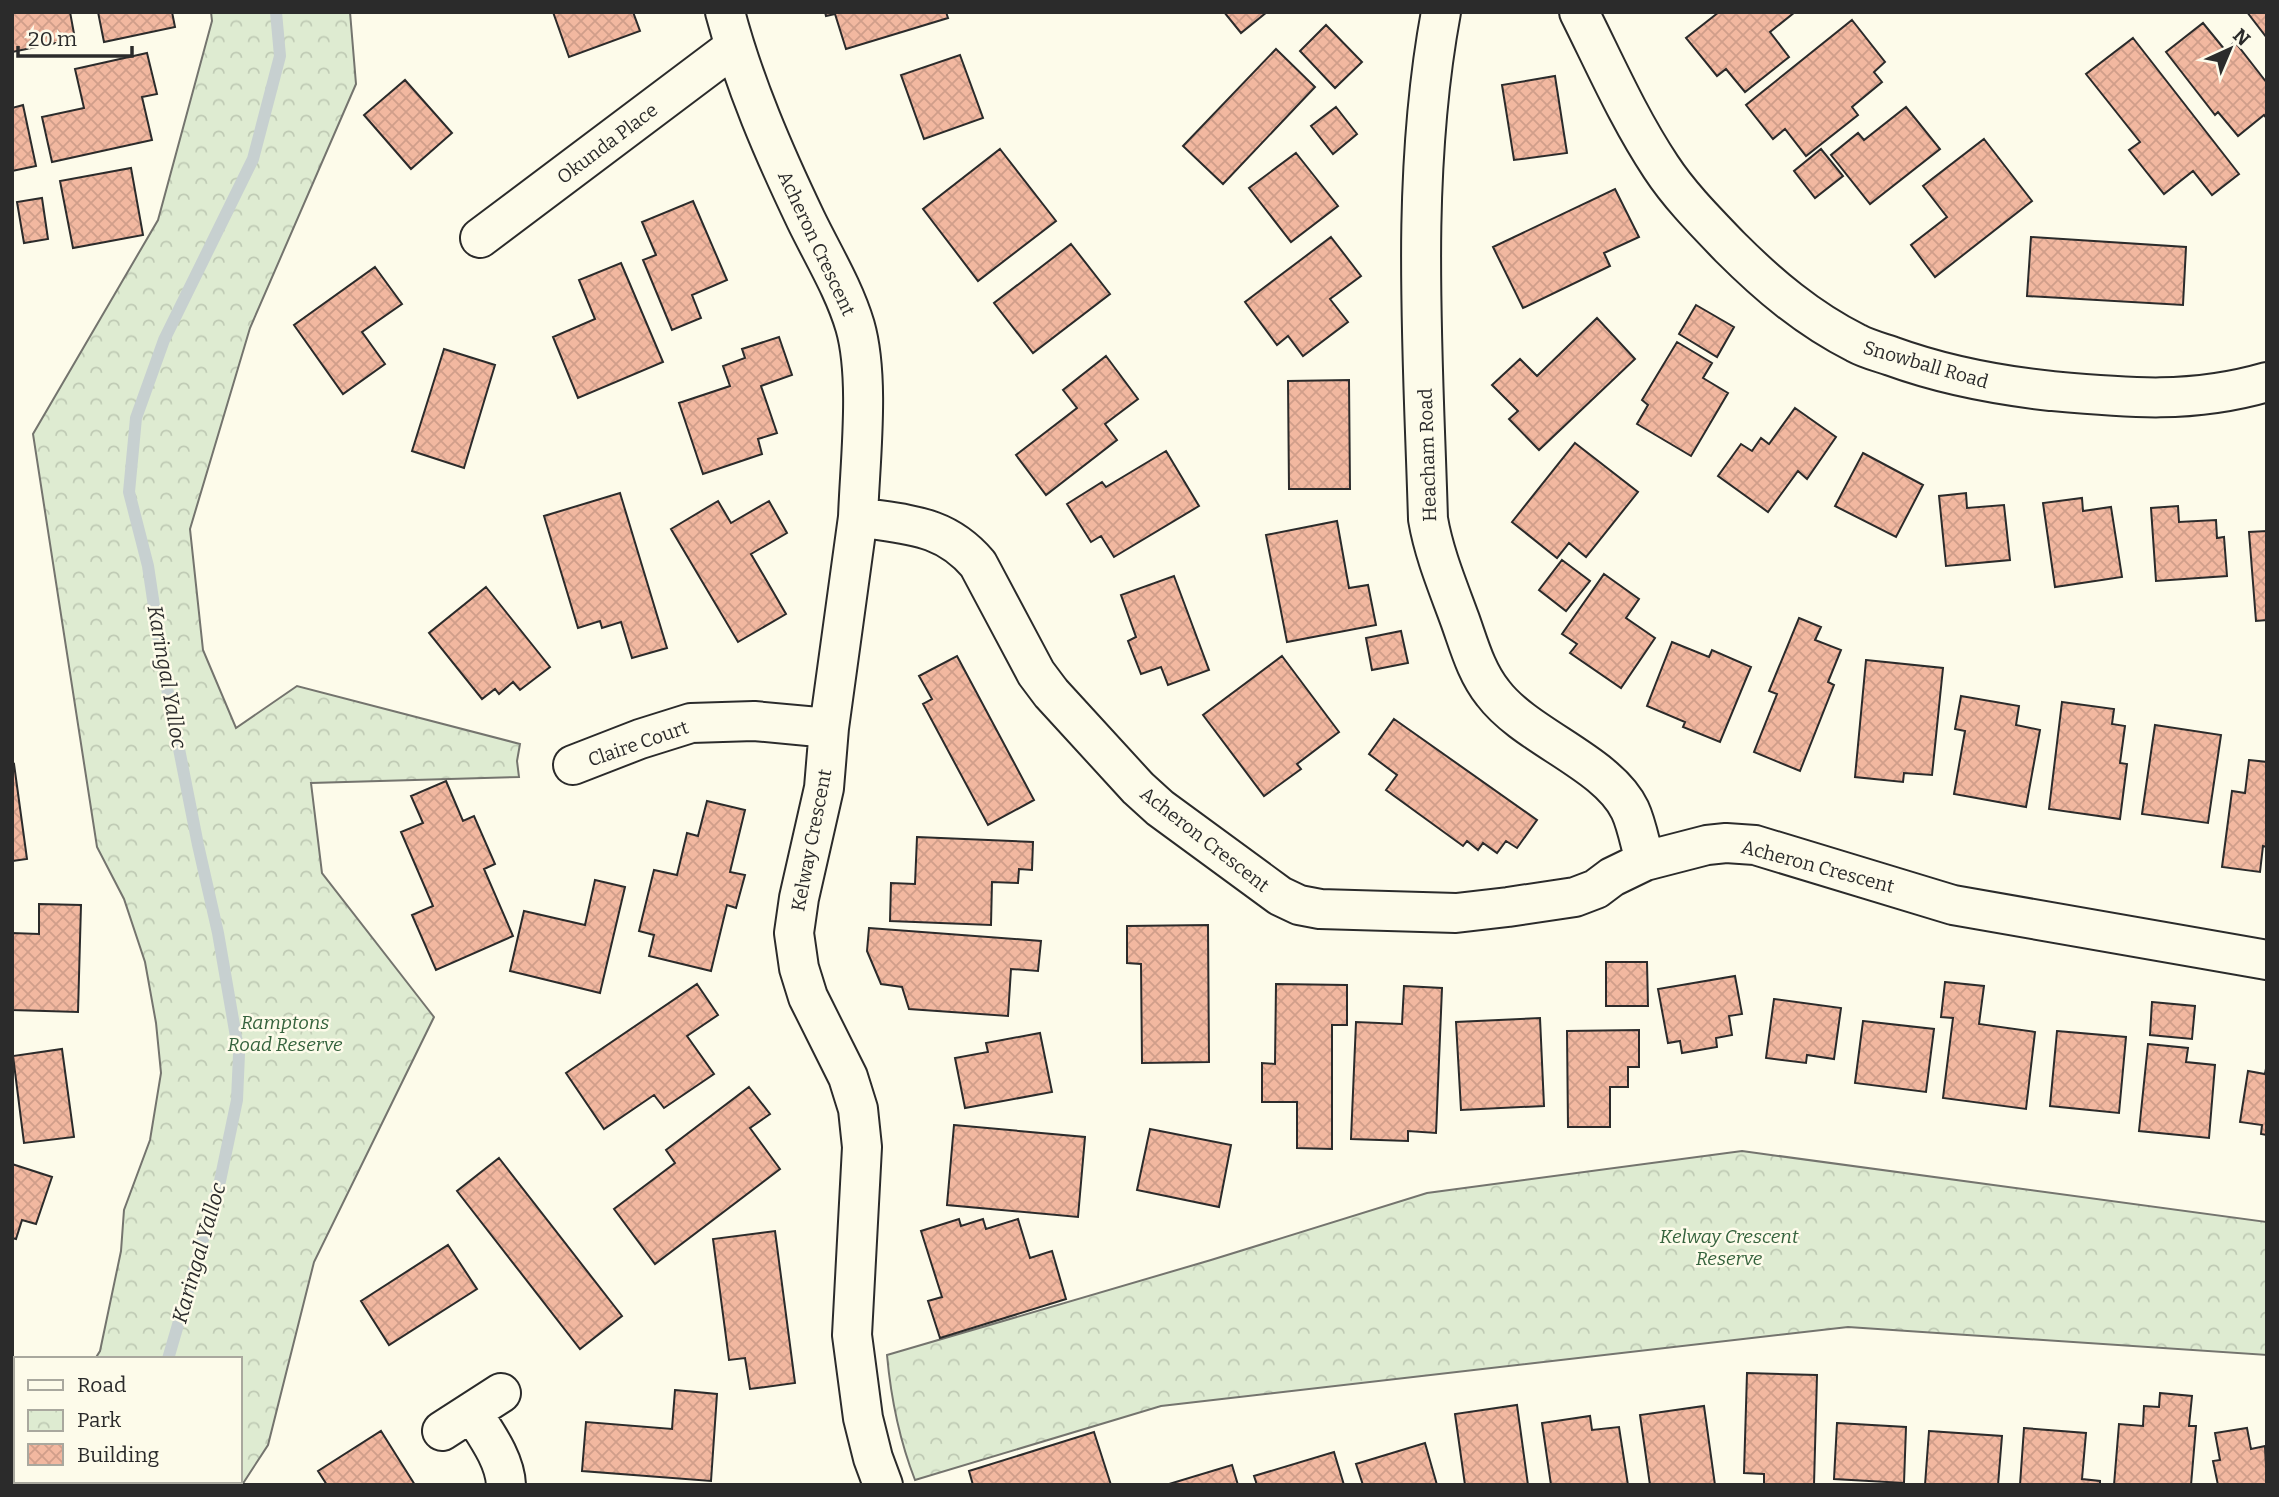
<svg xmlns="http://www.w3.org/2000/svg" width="2279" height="1497" font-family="Bitter,serif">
  <defs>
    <pattern id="park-crowns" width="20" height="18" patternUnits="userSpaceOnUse" patternTransform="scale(1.75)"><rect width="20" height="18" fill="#deebd1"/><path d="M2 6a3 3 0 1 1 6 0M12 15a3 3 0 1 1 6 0" fill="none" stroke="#bfcab4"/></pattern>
    <pattern id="building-cross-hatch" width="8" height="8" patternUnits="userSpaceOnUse" patternTransform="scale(1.75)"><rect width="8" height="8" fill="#f2b8a0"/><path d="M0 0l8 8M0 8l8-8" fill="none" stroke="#d09e8a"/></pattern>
  </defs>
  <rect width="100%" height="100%" fill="#fdfbea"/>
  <path fill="url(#park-crowns)" stroke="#74746e" stroke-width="2" d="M 211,12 L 350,12 L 356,84 L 250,328 L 190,529 L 203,650 L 236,728 L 297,686 L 520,744 L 517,761 L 519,777 L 311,783 L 322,873 L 434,1017 L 314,1262 L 268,1445 L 242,1485 L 18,1485 L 20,1481 L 240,1481 L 240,1359 L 95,1359 L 100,1351 L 121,1251 L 124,1210 L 150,1140 L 161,1073 L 156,1023 L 145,962 L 124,899 L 97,847 L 33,434 L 158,220 L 212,21 Z
    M 1742,1151 L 2267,1222 L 2267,1355 L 1848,1327 L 1161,1406 L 915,1480 C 899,1439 891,1399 887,1355 L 1211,1260 L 1427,1193 Z"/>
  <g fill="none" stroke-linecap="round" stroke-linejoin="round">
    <path stroke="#c7d0d0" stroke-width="12" d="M 168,1359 L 220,1181 L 237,1100 L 239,1054 L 218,933 L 198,845 L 164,673 L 148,566 L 129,492 L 136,418 L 164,340 L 253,159 L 280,56 L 276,12
      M 73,1485 L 76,1481"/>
  </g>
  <path fill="url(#building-cross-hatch)" stroke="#2b2b2b" stroke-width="2" d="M 12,12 L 70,12 L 75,39 L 12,52 Z
    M 98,12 L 172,12 L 175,27 L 104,42 Z
    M 553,12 L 633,12 L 640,31 L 569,57 Z
    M 825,12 L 946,12 L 948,18 L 846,49 L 835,14 L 826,16 Z
    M 1224,12 L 1267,12 L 1241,33 Z
    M 1719,12 L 1795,12 L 1770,32 L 1789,57 L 1745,92 L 1726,69 L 1717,76 L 1686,38 Z
    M 2247,12 L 2267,12 L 2267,38 Z
    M 1852,20 L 1885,62 L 1874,72 L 1882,82 L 1852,107 L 1858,115 L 1806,156 L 1785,129 L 1773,139 L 1746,105 Z
    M 2203,23 L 2225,50 L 2235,42 L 2267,83 L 2267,119 L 2264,115 L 2238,136 L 2218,112 L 2215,115 L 2166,52 Z
    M 1326,25 L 1362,62 L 1335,88 L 1300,51 Z
    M 2133,38 L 2239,174 L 2212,195 L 2193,171 L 2164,194 L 2129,150 L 2140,142 L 2086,74 Z
    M 1276,49 L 1315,87 L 1223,184 L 1183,146 Z
    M 147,53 L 157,94 L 142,97 L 152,140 L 52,162 L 42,117 L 84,108 L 75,69 Z
    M 960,55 L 983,118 L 924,139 L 901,75 Z
    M 1555,76 L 1567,153 L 1514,160 L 1502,85 Z
    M 405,80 L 452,133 L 411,169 L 364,115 Z
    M 23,105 L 36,166 L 12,171 L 12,108 Z
    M 1336,107 L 1357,134 L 1333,154 L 1311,126 Z
    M 1906,107 L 1940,149 L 1870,204 L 1831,155 L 1858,133 L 1864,140 Z
    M 1984,139 L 2032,201 L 1935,277 L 1911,245 L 1947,217 L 1923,186 Z
    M 1000,149 L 1056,221 L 978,281 L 923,209 Z
    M 1821,149 L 1843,176 L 1815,198 L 1794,171 Z
    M 1296,153 L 1338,206 L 1291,242 L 1249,188 Z
    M 131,168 L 143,235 L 73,248 L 60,181 Z
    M 1615,189 L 1639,237 L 1604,253 L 1610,266 L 1523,308 L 1493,247 Z
    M 42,198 L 48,239 L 24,243 L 17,202 Z
    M 693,201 L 727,280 L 692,295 L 701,318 L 672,330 L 643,260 L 656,255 L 642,222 Z
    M 1331,237 L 1361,276 L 1330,299 L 1348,322 L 1303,356 L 1288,336 L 1277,345 L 1245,302 Z
    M 2031,237 L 2186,247 L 2183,305 L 2027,296 Z
    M 1071,244 L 1110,294 L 1033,353 L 994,303 Z
    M 621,263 L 663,362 L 578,398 L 553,337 L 595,319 L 579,280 Z
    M 375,267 L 402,304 L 362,332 L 385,364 L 343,394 L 294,325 Z
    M 1696,305 L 1734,327 L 1717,357 L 1679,334 Z
    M 1597,318 L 1635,359 L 1539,450 L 1509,419 L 1518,411 L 1492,385 L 1520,359 L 1537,376 Z
    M 779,337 L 792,375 L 761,386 L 777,433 L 758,439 L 762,454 L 703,474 L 679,403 L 730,386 L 723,366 L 745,358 L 742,349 Z
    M 1677,342 L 1712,363 L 1703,378 L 1728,393 L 1691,456 L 1637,424 L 1648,405 L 1642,400 Z
    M 444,349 L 495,365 L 464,468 L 412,451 Z
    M 1106,356 L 1138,399 L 1105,424 L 1117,440 L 1046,495 L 1016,455 L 1077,408 L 1063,390 Z
    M 1349,380 L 1350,489 L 1289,489 L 1288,381 Z
    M 1795,408 L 1836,437 L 1807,479 L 1798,471 L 1768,512 L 1718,476 L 1741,444 L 1752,451 L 1761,438 L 1769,444 Z
    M 1575,443 L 1638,492 L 1586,557 L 1569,543 L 1557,558 L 1512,522 Z
    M 1166,451 L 1199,506 L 1114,557 L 1101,536 L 1091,542 L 1067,504 L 1102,482 L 1106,487 Z
    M 1863,453 L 1923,485 L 1896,537 L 1835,506 Z
    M 620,493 L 667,648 L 632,658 L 621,622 L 602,628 L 600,621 L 578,628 L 544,516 Z
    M 1966,493 L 1967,508 L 2004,505 L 2010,560 L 1946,566 L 1939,496 Z
    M 2082,498 L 2083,511 L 2111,507 L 2122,577 L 2055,587 L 2043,503 Z
    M 718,501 L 731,523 L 769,501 L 787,533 L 751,554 L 786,614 L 738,642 L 671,529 Z
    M 2178,506 L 2179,522 L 2216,520 L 2217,538 L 2224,537 L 2227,576 L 2156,581 L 2151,508 Z
    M 1337,521 L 1349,588 L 1368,585 L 1376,625 L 1287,642 L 1266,535 Z
    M 2267,531 L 2267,620 L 2256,621 L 2249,532 Z
    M 1562,560 L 1590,581 L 1566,611 L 1539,590 Z
    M 1604,574 L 1639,599 L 1626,618 L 1655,638 L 1621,688 L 1570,653 L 1577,644 L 1562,634 Z
    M 1174,576 L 1209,670 L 1168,685 L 1161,667 L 1141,674 L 1128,641 L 1136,637 L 1121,595 Z
    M 486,587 L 550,667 L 520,690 L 513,682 L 499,694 L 495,689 L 482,699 L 429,633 Z
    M 1799,618 L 1821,627 L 1815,640 L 1841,650 L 1828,682 L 1834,685 L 1800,771 L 1754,752 L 1777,694 L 1769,691 Z
    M 1401,631 L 1408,663 L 1372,670 L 1366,638 Z
    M 1672,642 L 1709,657 L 1712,650 L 1751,667 L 1720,742 L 1683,727 L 1685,722 L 1647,706 Z
    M 957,656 L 1034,800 L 988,825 L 923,704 L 932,699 L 919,676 Z
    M 1282,656 L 1339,732 L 1297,764 L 1301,769 L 1264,796 L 1203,715 Z
    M 1866,660 L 1943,668 L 1932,775 L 1904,773 L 1903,782 L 1855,777 Z
    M 1961,696 L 2019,706 L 2016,725 L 2040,730 L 2026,807 L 1954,794 L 1965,731 L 1955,729 Z
    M 2062,702 L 2114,709 L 2112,724 L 2125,726 L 2120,763 L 2127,764 L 2120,819 L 2049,809 Z
    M 1394,719 L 1537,820 L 1517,848 L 1506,841 L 1497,853 L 1483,843 L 1478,850 L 1467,841 L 1463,846 L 1386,790 L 1397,775 L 1369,754 Z
    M 2155,725 L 2221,735 L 2208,823 L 2142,814 Z
    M 2249,760 L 2267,762 L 2267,847 L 2263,846 L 2260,872 L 2222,867 L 2232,791 L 2245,793 Z
    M 14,764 L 27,859 L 12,861 L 12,765 Z
    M 446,781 L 463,821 L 474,816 L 495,864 L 484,869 L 513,936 L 436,970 L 412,915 L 433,906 L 401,832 L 423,823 L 411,796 Z
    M 707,801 L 745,810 L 730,872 L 745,875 L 736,908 L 727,905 L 711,971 L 649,956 L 654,935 L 639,931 L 654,870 L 677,875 L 687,833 L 698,836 Z
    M 917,837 L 1033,842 L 1032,870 L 1019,869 L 1018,883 L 992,882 L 991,925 L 890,921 L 891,883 L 915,884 Z
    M 595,880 L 625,887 L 600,993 L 510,971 L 524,911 L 585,925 Z
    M 39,904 L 81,905 L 78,1012 L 12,1010 L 12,933 L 39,934 Z
    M 1208,925 L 1209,1062 L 1142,1063 L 1141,964 L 1127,963 L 1127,926 Z
    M 869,928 L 1041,941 L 1038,971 L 1011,969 L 1008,1016 L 909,1009 L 902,987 L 881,984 L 867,951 Z
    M 1606,962 L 1647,962 L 1648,1006 L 1606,1006 Z
    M 1735,976 L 1742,1014 L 1729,1016 L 1732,1035 L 1716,1038 L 1717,1047 L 1682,1053 L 1680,1041 L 1668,1043 L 1658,989 Z
    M 1945,982 L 1984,986 L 1979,1024 L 2035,1032 L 2026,1109 L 1943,1098 L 1953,1018 L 1941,1017 Z
    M 697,984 L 718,1015 L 687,1036 L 714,1074 L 664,1108 L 654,1095 L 604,1129 L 566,1073 Z
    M 1276,984 L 1347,985 L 1347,1025 L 1332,1025 L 1332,1149 L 1297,1148 L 1297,1102 L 1262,1102 L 1262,1063 L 1275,1064 Z
    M 1404,986 L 1442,988 L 1436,1133 L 1408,1131 L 1408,1141 L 1351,1139 L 1356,1022 L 1402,1024 Z
    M 1774,999 L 1841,1008 L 1834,1059 L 1807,1055 L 1806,1063 L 1766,1058 Z
    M 2152,1002 L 2195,1006 L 2192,1039 L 2150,1035 Z
    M 1540,1018 L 1544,1106 L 1461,1110 L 1456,1022 Z
    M 1863,1021 L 1934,1029 L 1926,1092 L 1855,1083 Z
    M 1639,1030 L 1639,1067 L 1628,1067 L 1628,1087 L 1610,1087 L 1610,1127 L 1568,1127 L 1567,1031 Z
    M 2057,1031 L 2126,1037 L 2119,1113 L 2050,1106 Z
    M 1040,1033 L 1052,1092 L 965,1108 L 955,1058 L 988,1052 L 986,1043 Z
    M 2148,1044 L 2188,1048 L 2186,1062 L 2215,1065 L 2209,1138 L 2139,1131 Z
    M 62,1049 L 74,1137 L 24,1143 L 13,1056 Z
    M 2267,1063 L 2267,1135 L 2261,1134 L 2262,1125 L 2240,1122 L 2248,1071 L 2265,1074 Z
    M 749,1087 L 770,1114 L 750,1128 L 780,1169 L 655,1264 L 614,1209 L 675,1163 L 666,1150 Z
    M 954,1125 L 1085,1137 L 1078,1217 L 947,1205 Z
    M 1150,1129 L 1231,1145 L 1219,1207 L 1137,1190 Z
    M 499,1158 L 622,1316 L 580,1349 L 457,1191 Z
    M 12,1164 L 52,1177 L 36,1224 L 22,1220 L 16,1239 L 12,1238 Z
    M 959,1219 L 961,1226 L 983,1219 L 986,1229 L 1018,1219 L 1030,1258 L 1052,1251 L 1066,1299 L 940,1338 L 928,1301 L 942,1297 L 921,1231 Z
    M 775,1231 L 795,1383 L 750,1389 L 745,1358 L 729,1360 L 713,1239 Z
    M 448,1245 L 477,1289 L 389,1345 L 361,1301 Z
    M 1747,1373 L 1817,1375 L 1814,1485 L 1764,1485 L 1764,1474 L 1744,1473 Z
    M 675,1390 L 717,1394 L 711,1481 L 582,1471 L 586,1422 L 672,1429 Z
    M 2160,1393 L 2192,1396 L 2189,1426 L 2196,1426 L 2191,1485 L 2114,1485 L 2119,1424 L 2143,1426 L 2144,1406 L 2159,1407 Z
    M 1517,1405 L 1528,1485 L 1465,1485 L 1455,1414 Z
    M 1704,1406 L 1715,1485 L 1650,1485 L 1640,1415 Z
    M 1590,1416 L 1592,1430 L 1619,1427 L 1628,1485 L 1551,1485 L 1542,1423 Z
    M 1837,1423 L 1906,1427 L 1904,1483 L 1834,1479 Z
    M 2024,1428 L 2086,1433 L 2082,1479 L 2100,1481 L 2100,1485 L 2020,1485 Z
    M 2247,1428 L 2251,1449 L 2265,1446 L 2267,1485 L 2218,1485 L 2213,1461 L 2220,1460 L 2215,1433 Z
    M 381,1431 L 415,1485 L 327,1485 L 318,1471 Z
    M 1929,1431 L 2002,1436 L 1998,1485 L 1925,1485 Z
    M 1094,1432 L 1111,1485 L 973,1485 L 969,1471 Z
    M 1425,1443 L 1437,1485 L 1363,1485 L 1356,1464 Z
    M 1334,1452 L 1344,1485 L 1257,1485 L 1254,1476 Z
    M 1232,1465 L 1238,1485 L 1169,1485 L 1169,1484 Z"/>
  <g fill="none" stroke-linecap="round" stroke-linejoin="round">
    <defs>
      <path id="minor" d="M 725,12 C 744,84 774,153 806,220 C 823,255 844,289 855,326 C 870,378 860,461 858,517 C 907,525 944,524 978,564 L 1036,673 L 1051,693 L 1138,788 L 1160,808 L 1280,896 L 1299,905 L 1320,909 L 1456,913 L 1508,907 L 1575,897 L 1596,889 L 1612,877 L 1645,861 L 1707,845 L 1726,843 L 1755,845 L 1953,905 L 2267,960
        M 1441,12 C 1410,179 1423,350 1428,519 C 1434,554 1448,587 1460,620 C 1469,645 1476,672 1493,693 C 1526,737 1607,762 1630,810 C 1637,825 1640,844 1645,861
        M 1579,12 C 1605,64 1629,119 1661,167 C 1680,196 1706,222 1730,247 C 1768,285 1808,319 1856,343 C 1867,349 1879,352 1891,356 C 1943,375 1996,385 2051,391 C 2128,398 2191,404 2267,382
        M 480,238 L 734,47
        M 858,517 L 829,728 L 824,788 L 799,898 L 794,933 L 799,968 L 808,997 L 848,1077 L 858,1109 L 862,1147 L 852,1335 L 863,1418 L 873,1458 L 883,1485
        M 573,765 L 640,739 L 691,723 L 754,721 L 829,728
        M 472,1412 C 485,1433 505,1459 506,1485
        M 442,1431 L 501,1393"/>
    </defs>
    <use href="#minor" stroke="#2b2b2b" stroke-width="42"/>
    <use href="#minor" stroke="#fdfbea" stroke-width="38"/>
  </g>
  <g text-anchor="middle" stroke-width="5" stroke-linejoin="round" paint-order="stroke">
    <g font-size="19" fill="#2b2b2b" stroke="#fdfbea">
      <text transform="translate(607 143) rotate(-37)" y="7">Okunda Place</text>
      <text transform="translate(817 243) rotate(65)" y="7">Acheron Crescent</text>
      <text transform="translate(1926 364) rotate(16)" y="7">Snowball Road</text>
      <text transform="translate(1427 455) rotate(-92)" y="7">Heacham Road</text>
      <text transform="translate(638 743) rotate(-19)" y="7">Claire Court</text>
      <text transform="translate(1205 839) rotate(38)" y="7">Acheron Crescent</text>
      <text transform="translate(811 840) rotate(-79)" y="7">Kelway Crescent</text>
      <text transform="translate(1818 866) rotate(15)" y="7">Acheron Crescent</text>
    </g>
    <g font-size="19" font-style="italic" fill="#34623c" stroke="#fdfbea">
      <text x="285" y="1029">Ramptons<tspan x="285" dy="22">Road Reserve</tspan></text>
      <text x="1729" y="1243">Kelway Crescent<tspan x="1729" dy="22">Reserve</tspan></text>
    </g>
    <g font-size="21" font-style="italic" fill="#2b2b2b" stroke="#fdfbea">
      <text transform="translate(167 677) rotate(80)" y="7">Karingal Yalloc</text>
      <text transform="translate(199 1253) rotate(-74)" y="7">Karingal Yalloc</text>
    </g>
  </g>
  <rect width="2279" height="1497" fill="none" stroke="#2b2b2b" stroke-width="28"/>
  <rect x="14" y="1357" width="228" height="126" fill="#fdfbea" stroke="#a9a89e" stroke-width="2"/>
  <rect x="28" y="1380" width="35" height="10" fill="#fdfbea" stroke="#a9a89e" stroke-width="2"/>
  <text x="77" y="1392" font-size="21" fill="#2b2b2b">Road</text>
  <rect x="28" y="1410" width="35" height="21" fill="url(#park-crowns)" stroke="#a9a89e" stroke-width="2"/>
  <text x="77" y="1427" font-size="21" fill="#2b2b2b">Park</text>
  <rect x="28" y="1444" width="35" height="21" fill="url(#building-cross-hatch)" stroke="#a9a89e" stroke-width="2"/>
  <text x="77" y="1462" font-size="21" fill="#2b2b2b">Building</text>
  <g transform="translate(2230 49) rotate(44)" stroke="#fdfbea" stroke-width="5" paint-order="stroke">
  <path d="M0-5L12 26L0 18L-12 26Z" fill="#2b2b2b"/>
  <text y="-10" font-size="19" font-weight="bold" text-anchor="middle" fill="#2b2b2b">N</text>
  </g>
  <path d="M18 46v10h114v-10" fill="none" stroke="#2b2b2b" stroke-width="3.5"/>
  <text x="28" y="46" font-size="21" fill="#2b2b2b" stroke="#fdfbea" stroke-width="5" paint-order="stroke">20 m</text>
</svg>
